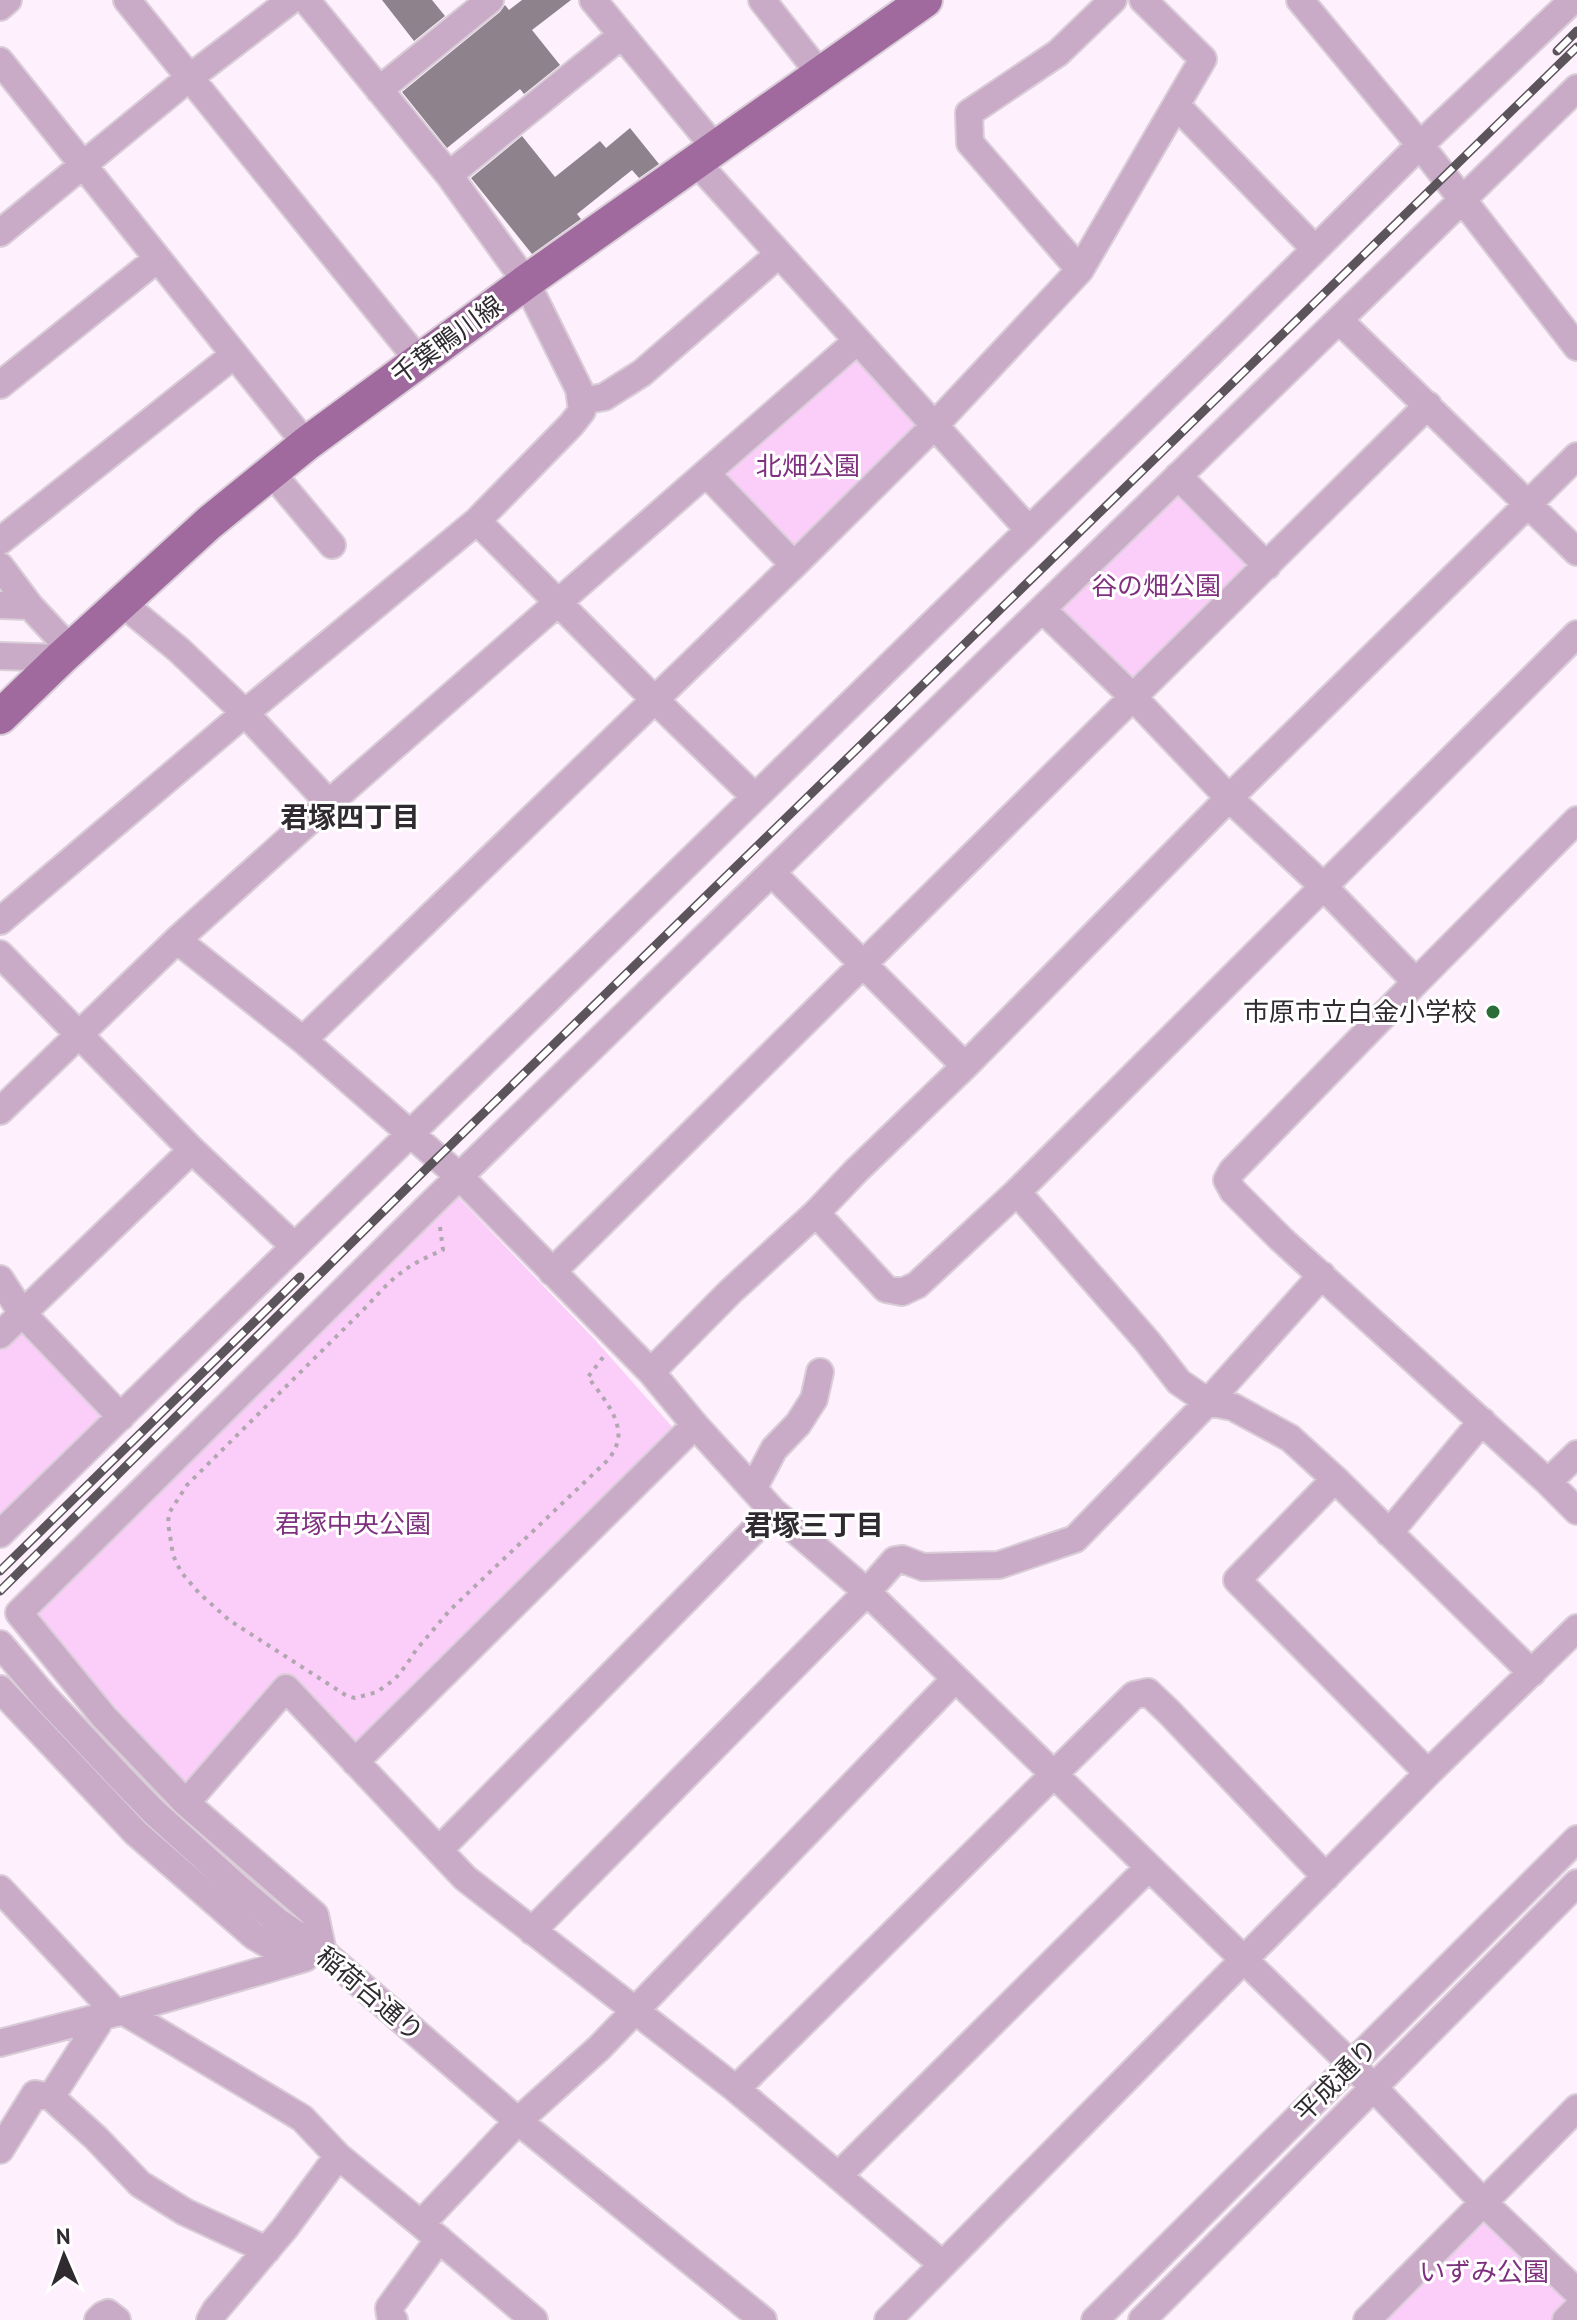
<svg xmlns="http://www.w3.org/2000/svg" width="1577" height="2320" font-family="'PT Sans','Noto Sans JP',sans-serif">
  <rect width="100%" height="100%" fill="#fef1fd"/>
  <path fill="#fbcef9" d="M 852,358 L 861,358 L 919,423 L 799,548 L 790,548 L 724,480 L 724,471 Z
    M 1175,492 L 1183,492 L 1251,569 L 1139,680 L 1130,680 L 1060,614 L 1061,603 Z
    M 452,1198 L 459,1198 L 597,1342 L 675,1430 L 362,1746 L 352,1746 L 285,1674 L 195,1783 L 183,1781 L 35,1619 L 34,1608 Z
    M 22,1313 L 121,1417 L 0,1534 L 0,1335 Z
    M 1484,2203 L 1577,2292 L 1566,2320 L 1367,2320 Z"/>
  <path fill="#8e828d" d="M 382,0 L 432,0 L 445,16 L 414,41 Z
    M 522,0 L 571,0 L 532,30 L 560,65 L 524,94 L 520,89 L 447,148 L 402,92 L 500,12 L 505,5 L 509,10 Z
    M 630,128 L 659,164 L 639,178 L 632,170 L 577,214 L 581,219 L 532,254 L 471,178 L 522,136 L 555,177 L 600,141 L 606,148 Z"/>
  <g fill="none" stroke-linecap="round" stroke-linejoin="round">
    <defs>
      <path id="minor" d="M 127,0 L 419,361
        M 593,0 L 716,149
        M 762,0 L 820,74
        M 1300,0 L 1420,145 L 1577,347
        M 0,7 L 8,0
        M 0,61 L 306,444
        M 379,90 L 490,0
        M 1177,106 L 1315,249
        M 697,163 L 1029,530
        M 449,175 L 622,35
        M 0,233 L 189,78 L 291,0
        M 1080,270 L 970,143 L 969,113 L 1058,53 L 1113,0
        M 1339,320 L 1577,552
        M 0,385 L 157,259
        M 581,401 L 604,397 L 642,373 L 779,254
        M 271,472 L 332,545
        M 707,474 L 794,565
        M 1178,476 L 1267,566
        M 477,521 L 654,699 L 755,797
        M 0,541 L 234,355
        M 0,566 L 30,606 L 71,650
        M 122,603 L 179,650 L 245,713 L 329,803
        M 0,605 L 30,606
        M 1043,610 L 1133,697 L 1229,798 L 1323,886 L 1416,982
        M 0,656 L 61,658
        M 1577,820 L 1416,982 L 1232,1171 L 1227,1180 L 1233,1191 L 1281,1239 L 1548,1482 L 1577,1511
        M 772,873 L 965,1066
        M 0,921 L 245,713 L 477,521 L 571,425 L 582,411 L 579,389 L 526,282 L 449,175 L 306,0
        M 177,940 L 303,1040 L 460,1177 L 651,1372 L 695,1425 L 773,1511 L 867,1592 L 1352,2065 L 1484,2203 L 1577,2292
        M 0,954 L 192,1150 L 294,1246
        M 303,1040 L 794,565 L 934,426 L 1080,270 L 1203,59 L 1143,0
        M 0,1111 L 177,940 L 329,803 L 857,341
        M 1017,1192 L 1147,1341 L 1179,1382 L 1208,1402 L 1233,1407 L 1290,1438 L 1335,1479 L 1237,1580 L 1428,1773
        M 816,1213 L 886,1289 L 902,1292 L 917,1285 L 1017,1192 L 1577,634
        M 552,1272 L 1428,405
        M 0,1279 L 22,1313 L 121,1417
        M 0,1335 L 192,1150
        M 651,1372 L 730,1292 L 816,1213 L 856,1171 L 965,1066 L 1229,798 L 1577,456
        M 1335,1479 L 1532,1673
        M 1548,1482 L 1577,1454
        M 753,1489 L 774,1449 L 798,1424 L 814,1399 L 820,1372
        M 1389,1533 L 1482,1421
        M 0,1534 L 1233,331 L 1420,145 L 1573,0
        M 0,1644 L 44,1696 L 120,1777 L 154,1812 L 237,1887 L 277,1921 L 323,1952 L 518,2121 L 763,2320
        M 0,1689 L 136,1833 L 254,1936 L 276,1949 L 323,1952
        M 355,1762 L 695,1425
        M 186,1803 L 286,1688 L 465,1878 L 736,2089 L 942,2264
        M 439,1850 L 773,1511
        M 0,1889 L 116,2013
        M 532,1931 L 867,1592 L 895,1560 L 902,1559 L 923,1567 L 999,1565 L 1075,1539 L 1208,1402 L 1322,1275
        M 323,1952 L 315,1915 L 186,1803 L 104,1717 L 19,1613 L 426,1209 L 1577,88
        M 123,2011 L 302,2118 L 338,2156 L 421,2224 L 534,2320
        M 103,2016 L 51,2097 L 96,2138 L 140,2184 L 185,2212 L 267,2250
        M 0,2043 L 123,2011 L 305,1958
        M 736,2089 L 1134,1695 L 1148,1692 L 1168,1711 L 1326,1877
        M 0,2150 L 35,2094 L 51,2097
        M 839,2175 L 1148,1868
        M 421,2224 L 518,2121 L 599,2048 L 954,1680
        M 98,2320 L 103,2315 L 108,2313 L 117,2320
        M 210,2320 L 215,2311 L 285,2228 L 338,2156
        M 394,2320 L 390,2315 L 389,2308 L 439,2239
        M 888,2320 L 1428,1773 L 1577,1628
        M 1095,2320 L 1577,1839
        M 1142,2320 L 1577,1883
        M 1367,2320 L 1577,2108
        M 1566,2320 L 1577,2309"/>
      <path id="major" d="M 0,717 L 61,658 L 209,523 L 306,444 L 526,282 L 925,0"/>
    </defs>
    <use href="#minor" stroke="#d9cdd8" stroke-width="30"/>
    <use href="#major" stroke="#d9cdd8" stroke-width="38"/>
    <path stroke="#b1a7b0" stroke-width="4" stroke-dasharray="4 6" stroke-linecap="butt" d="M 440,1227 L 443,1250 C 405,1266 394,1276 367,1306 L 187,1485 L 169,1513 L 168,1523 L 173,1555 L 181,1572 L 199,1593 L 229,1620 L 347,1696 L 355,1698 L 377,1692 L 395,1679 L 407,1664 L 416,1650 L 450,1610 L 610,1458 C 613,1452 617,1446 618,1440 C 622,1418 600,1394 588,1377 L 604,1356"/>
    <use href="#minor" stroke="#c9aac7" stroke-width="26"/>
    <use href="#major" stroke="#a06a9e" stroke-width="34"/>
    <defs>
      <path id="rail" d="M 1557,51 L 1577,31
        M 0,1571 L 300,1277
        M 0,1591 L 423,1172 L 1577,47"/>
    </defs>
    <use href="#rail" stroke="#5b545b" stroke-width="9"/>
    <use href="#rail" stroke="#fff" stroke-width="6" stroke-dasharray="18" stroke-linecap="butt"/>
  </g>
  <circle fill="#2a6d38" stroke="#fff" stroke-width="3" cx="1493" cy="1012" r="8"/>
  <g text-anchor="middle" stroke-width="6" stroke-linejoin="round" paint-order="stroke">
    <g font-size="26" fill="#302b30" stroke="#fff">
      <text transform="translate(447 340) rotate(-36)" y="9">千葉鴨川線</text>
      <text transform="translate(370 1994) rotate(40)" y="9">稲荷台通り</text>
      <text transform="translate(1336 2080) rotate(-45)" y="9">平成通り</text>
    </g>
    <g font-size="26" fill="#7f317f" stroke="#fff">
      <text x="808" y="475">北畑公園</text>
      <text x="1156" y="595">谷の畑公園</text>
      <text x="353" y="1533">君塚中央公園</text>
      <text x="1484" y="2281">いずみ公園</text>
    </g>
    <g font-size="26" fill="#302b30" stroke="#fff" text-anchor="end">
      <text x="1477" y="1021">市原市立白金小学校</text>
    </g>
    <g font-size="28" font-weight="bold" fill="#302b30" stroke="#fff">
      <text x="350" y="827">君塚四丁目</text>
      <text x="814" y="1535">君塚三丁目</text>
    </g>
  </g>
  <g transform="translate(64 2256) rotate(358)" stroke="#ffffff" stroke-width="6" paint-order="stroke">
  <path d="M0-6L14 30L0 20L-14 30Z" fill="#302b30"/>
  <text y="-12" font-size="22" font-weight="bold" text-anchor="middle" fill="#302b30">N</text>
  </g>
</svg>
